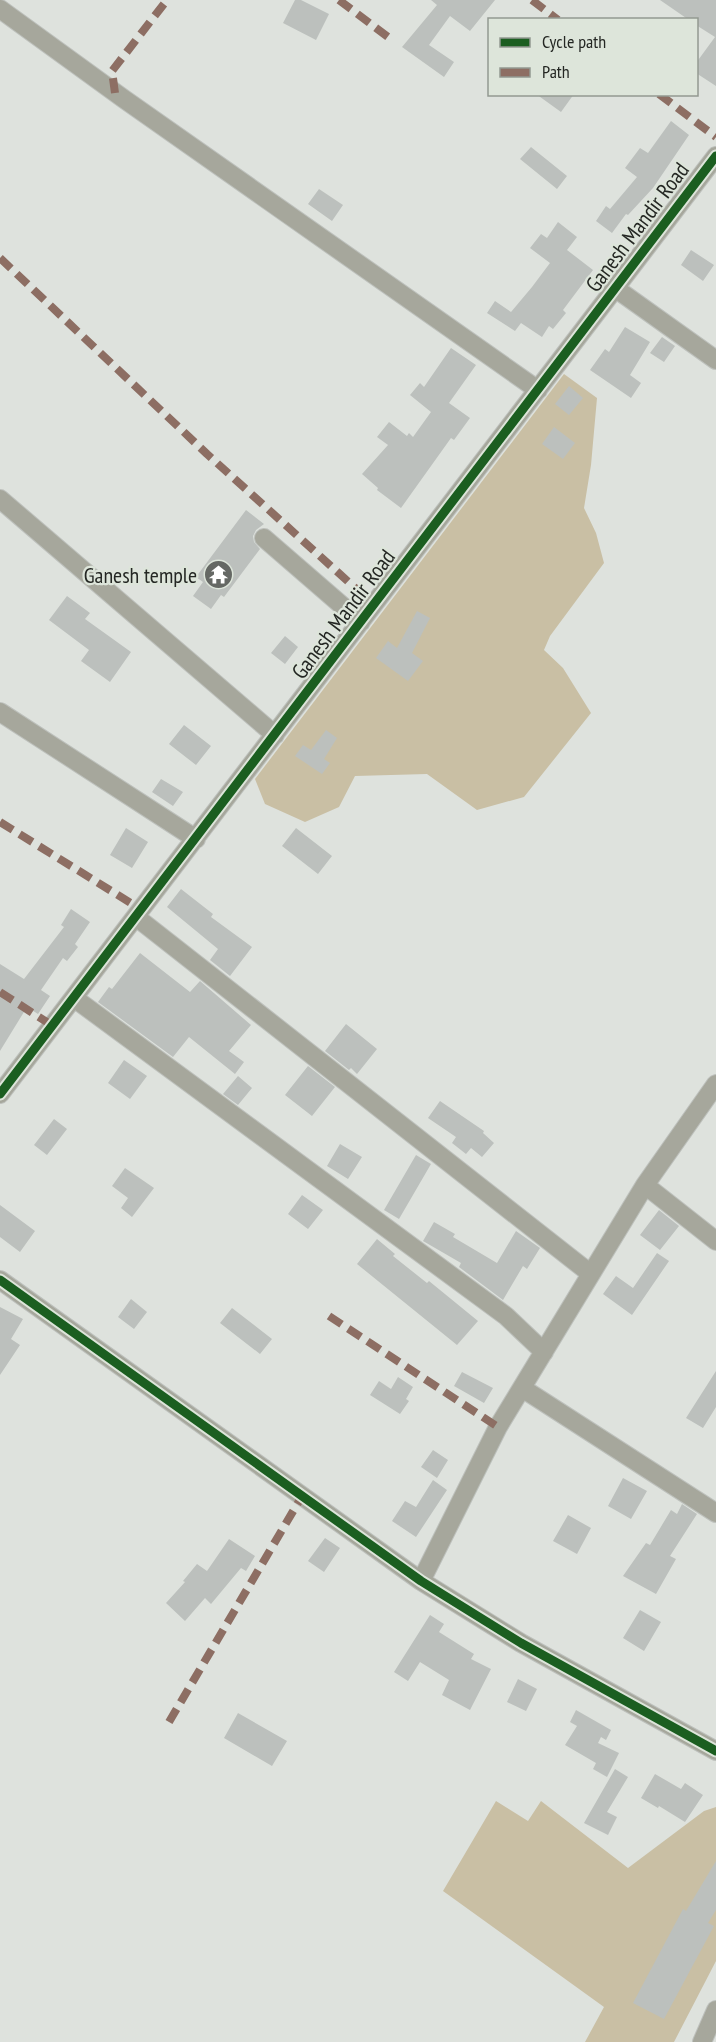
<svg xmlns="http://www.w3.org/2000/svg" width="716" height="2042" font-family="'PT Sans Narrow',sans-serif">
  <rect width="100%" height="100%" fill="#dee2dd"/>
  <path fill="#c9bfa4" d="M 564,374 L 597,398 L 591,465 L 584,508 L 596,533 L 604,563 L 550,636 L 544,650 L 563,668 L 591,713 L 524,797 L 477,810 L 427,774 L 355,776 L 339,807 L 305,822 L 265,804 L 255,779 Z
    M 496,1801 L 528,1821 L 541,1801 L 628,1868 L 704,1811 L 716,1807 L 716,1961 L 674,2042 L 585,2042 L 604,2007 L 443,1891 Z"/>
  <path fill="#bcc0bd" d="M 295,0 L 301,0 L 329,14 L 316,40 L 283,23 Z
    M 431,0 L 495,0 L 470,31 L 450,16 L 429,45 L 454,62 L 444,77 L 402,47 L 437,5 Z
    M 660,0 L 716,0 L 716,86 L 696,73 L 696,63 L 715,37 L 696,25 L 696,20 L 689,20 Z
    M 536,94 L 574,94 L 561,112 Z
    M 671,121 L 689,135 L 653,188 L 628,215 L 626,214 L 612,233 L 596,221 L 606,206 L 610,209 L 637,177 L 625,168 L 640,148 L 648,153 Z
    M 531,147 L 567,176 L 557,189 L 520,159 Z
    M 319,189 L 343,205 L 332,221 L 308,204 Z
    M 558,222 L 577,237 L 567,250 L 593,270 L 563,310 L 566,313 L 553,329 L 549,326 L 542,337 L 521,323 L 515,331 L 487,313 L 495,301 L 511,312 L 532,287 L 550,263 L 530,248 L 541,234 L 547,238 Z
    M 691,250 L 714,265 L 703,281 L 681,265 Z
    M 625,327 L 650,342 L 630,375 L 641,383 L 631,398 L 590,370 L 605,349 L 609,352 Z
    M 662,337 L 675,346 L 664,362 L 650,353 Z
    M 451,348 L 476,365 L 449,403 L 470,418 L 454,440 L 451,438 L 401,508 L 377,490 L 378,488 L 362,474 L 388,445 L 377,437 L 389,422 L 407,436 L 409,433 L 413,437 L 431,412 L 410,395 L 420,383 L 424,387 Z
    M 569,386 L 583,398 L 569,415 L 555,404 Z
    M 554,427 L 575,443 L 563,459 L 542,444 Z
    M 246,510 L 264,524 L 256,530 L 253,536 L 254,542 L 260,549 L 224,597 L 221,595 L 211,609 L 193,596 L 203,582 L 196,577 Z
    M 67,596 L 90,613 L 85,619 L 131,652 L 110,682 L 81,661 L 89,650 L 49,620 Z
    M 417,611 L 430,618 L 412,653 L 423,661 L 408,681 L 376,658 L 388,641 L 397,648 Z
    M 285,636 L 298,647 L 285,664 L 271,653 Z
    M 184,725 L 211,746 L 196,765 L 169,744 Z
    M 326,730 L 337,738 L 324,759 L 330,763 L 322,774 L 295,756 L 303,745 L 311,750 Z
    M 161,779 L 183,792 L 173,806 L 152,792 Z
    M 126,828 L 148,842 L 132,868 L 110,855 Z
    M 296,828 L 332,856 L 318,874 L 282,846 Z
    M 181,889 L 213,914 L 211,917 L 252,947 L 230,976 L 210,960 L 218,949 L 167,907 Z
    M 71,909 L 90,922 L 75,944 L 78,947 L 67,961 L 63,958 L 41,990 L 50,996 L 38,1014 L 27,1007 L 0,1051 L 0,964 L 24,979 L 64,927 L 61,925 Z
    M 140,953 L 190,992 L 200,981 L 251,1025 L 229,1051 L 244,1062 L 235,1074 L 189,1037 L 173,1057 L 98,1002 L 109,987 L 112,989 Z
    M 346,1024 L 377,1049 L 357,1074 L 351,1068 L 349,1070 L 325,1051 Z
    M 124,1060 L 147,1076 L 130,1099 L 108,1083 Z
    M 308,1066 L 335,1087 L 312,1116 L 285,1095 Z
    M 238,1076 L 252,1088 L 238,1105 L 223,1094 Z
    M 440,1101 L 484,1131 L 483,1133 L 494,1143 L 482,1157 L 471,1148 L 466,1154 L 452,1143 L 456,1137 L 428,1118 Z
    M 54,1119 L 67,1129 L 47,1155 L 34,1145 Z
    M 340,1144 L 362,1157 L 348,1179 L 327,1166 Z
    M 416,1155 L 431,1164 L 399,1219 L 384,1210 Z
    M 125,1168 L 154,1188 L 132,1217 L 121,1208 L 128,1198 L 112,1186 Z
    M 302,1195 L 323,1210 L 308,1229 L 288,1214 Z
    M 0,1205 L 35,1231 L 20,1252 L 0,1237 Z
    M 659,1210 L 679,1226 L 660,1250 L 640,1235 Z
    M 434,1222 L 455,1234 L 453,1237 L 497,1263 L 516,1231 L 540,1248 L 527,1269 L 523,1266 L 503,1300 L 459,1267 L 461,1263 L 423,1241 Z
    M 377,1239 L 395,1254 L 393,1256 L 427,1283 L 429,1281 L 478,1321 L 457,1345 L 357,1264 Z
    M 657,1253 L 669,1261 L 632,1315 L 603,1294 L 616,1276 L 633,1288 Z
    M 131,1299 L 147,1312 L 134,1329 L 118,1317 Z
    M 0,1307 L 23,1319 L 11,1339 L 20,1345 L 0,1375 Z
    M 232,1308 L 272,1339 L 260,1354 L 220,1323 Z
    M 716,1371 L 716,1407 L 703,1428 L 686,1418 Z
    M 462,1372 L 493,1388 L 484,1403 L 454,1386 Z
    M 398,1377 L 413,1387 L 406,1399 L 409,1401 L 400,1414 L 370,1395 L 379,1381 L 391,1389 Z
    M 433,1450 L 448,1460 L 437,1478 L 421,1467 Z
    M 623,1478 L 647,1491 L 631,1519 L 608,1506 Z
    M 433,1480 L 447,1490 L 416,1537 L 392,1521 L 405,1501 L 416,1507 Z
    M 682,1504 L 697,1514 L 670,1556 L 676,1559 L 656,1594 L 623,1576 L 646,1543 L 650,1545 L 671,1510 L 677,1514 Z
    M 568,1515 L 591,1528 L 577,1554 L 553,1541 Z
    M 325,1538 L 340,1548 L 324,1572 L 308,1561 Z
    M 229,1539 L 255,1556 L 246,1571 L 241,1568 L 211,1604 L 205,1598 L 185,1621 L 166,1603 L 185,1582 L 183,1581 L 197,1564 L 207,1571 Z
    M 640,1610 L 661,1622 L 644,1651 L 623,1638 Z
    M 430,1615 L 444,1624 L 439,1632 L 474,1654 L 471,1659 L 491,1669 L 470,1710 L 442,1695 L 449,1680 L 420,1662 L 408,1681 L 394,1672 Z
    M 518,1679 L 537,1689 L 526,1711 L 507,1702 Z
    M 576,1710 L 611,1730 L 606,1740 L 601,1737 L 598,1743 L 619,1753 L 607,1777 L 593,1769 L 596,1763 L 565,1745 L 577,1726 L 570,1722 Z
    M 238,1713 L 287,1741 L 272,1766 L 224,1738 Z
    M 615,1769 L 628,1777 L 607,1812 L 617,1817 L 608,1835 L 584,1823 Z
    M 655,1774 L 681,1789 L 685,1783 L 703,1795 L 685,1822 L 659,1806 L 658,1808 L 641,1798 Z
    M 716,1861 L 716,1910 L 708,1923 L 714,1926 L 664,2019 L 633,2003 L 683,1909 L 686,1911 Z"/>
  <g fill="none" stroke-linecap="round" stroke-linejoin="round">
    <defs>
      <path id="minor" d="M 0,9 L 124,99 L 538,390
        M 615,288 L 716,360
        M 0,499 L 275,735
        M 264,538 L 361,622
        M 0,712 L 196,839
        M 136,917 L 591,1274
        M 74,998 L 506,1316 L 544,1352
        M 0,1094 L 716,156
        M 645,1185 L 716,1241
        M 0,1280 L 421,1581 L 521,1643 L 716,1751
        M 522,1388 L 716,1513
        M 421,1581 L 498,1427 L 645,1185 L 716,1084
        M 702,2042 L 716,2010"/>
    </defs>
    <use href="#minor" stroke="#bdc0bc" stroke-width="20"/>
    <use href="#minor" stroke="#a6a79c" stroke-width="18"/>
    <path stroke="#8d6e63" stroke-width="8" stroke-dasharray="15 8" stroke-linecap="butt" d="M 339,0 L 392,40
      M 532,0 L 558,20
      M 115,93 L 112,71 L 167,0
      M 659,94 L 716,137
      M 0,258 L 207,454 L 374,605
      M 0,822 L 142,910
      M 0,992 L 53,1026
      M 329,1316 L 498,1427
      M 169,1722 L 302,1496"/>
    <defs>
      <path id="cycleway" d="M 0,1094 L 716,156
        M 0,1280 L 421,1581 L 521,1643 L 716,1751"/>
    </defs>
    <use href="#cycleway" stroke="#dde5da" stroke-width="13"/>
    <use href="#cycleway" stroke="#1b5e20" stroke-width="9"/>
  </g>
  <defs>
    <symbol id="temple-disc" viewBox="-11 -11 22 22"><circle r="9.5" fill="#656864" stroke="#dde5da"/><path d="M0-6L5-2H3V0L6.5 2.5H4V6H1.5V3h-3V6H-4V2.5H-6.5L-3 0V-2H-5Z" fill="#fff"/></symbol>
  </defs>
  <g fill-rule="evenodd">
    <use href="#temple-disc" x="202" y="558" width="33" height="33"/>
  </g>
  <g text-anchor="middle" stroke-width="4.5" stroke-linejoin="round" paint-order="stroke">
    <g font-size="22" fill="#242723" stroke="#dde5da">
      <text transform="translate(637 227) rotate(-53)" y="8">Ganesh Mandir Road</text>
      <text transform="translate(343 614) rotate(-53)" y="8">Ganesh Mandir Road</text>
    </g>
    <g font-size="22" fill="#242723" stroke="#dde5da" text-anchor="end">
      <text x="197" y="583">Ganesh temple</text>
    </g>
  </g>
  <rect x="488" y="18" width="210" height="78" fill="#dde5da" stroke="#939991" stroke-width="1.5"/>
  <rect x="500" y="38" width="30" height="9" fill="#1b5e20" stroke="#939991" stroke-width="1.5"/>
  <text x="542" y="48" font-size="18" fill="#242723">Cycle path</text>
  <rect x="500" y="68" width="30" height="9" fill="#8d6e63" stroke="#939991" stroke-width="1.5"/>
  <text x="542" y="78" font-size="18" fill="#242723">Path</text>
</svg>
